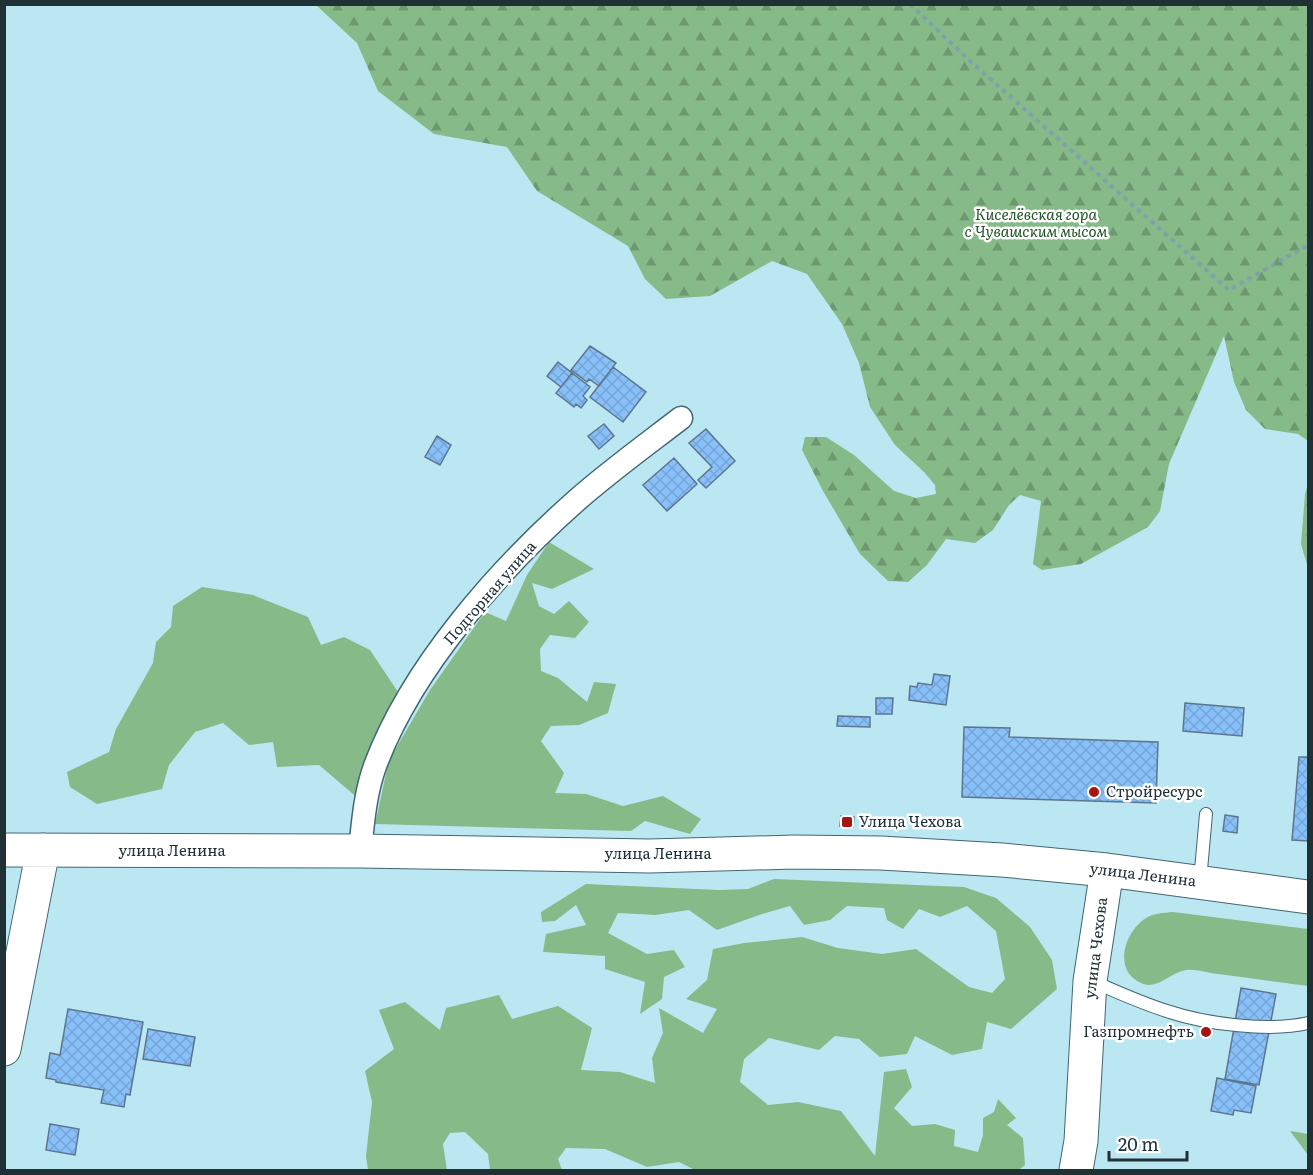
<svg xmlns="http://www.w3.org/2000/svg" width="1313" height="1175" font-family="Literata,serif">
  <defs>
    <pattern id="forest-firs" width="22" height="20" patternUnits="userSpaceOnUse" patternTransform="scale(1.5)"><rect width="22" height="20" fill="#86ba88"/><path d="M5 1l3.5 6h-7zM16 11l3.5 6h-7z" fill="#6d9870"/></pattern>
    <pattern id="building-cross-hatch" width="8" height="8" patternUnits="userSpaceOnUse" patternTransform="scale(1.5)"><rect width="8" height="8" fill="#88c0f9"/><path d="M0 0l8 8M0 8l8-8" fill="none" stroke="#75a5d6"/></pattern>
  </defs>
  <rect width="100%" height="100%" fill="#bbe7f2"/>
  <path fill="#86ba88" d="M 549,542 L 594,569 L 552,589 L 532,583 L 539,606 L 554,614 L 569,601 L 589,622 L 575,638 L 550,635 L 540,649 L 541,671 L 558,678 L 587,702 L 594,682 L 616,684 L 608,713 L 579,725 L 551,726 L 541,741 L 564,773 L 555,793 L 586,794 L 623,806 L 663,796 L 701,819 L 690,834 L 645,821 L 631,831 L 375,824 L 389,760 L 430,690 L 485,612 L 506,621 L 527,575 Z
    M 202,587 L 253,595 L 308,617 L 321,645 L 344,637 L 370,650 L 400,695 L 376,735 L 360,775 L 359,799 L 319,765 L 277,767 L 273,742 L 249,745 L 223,723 L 195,732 L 169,765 L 162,789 L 97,804 L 70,787 L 67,772 L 109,752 L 116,729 L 153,663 L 156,642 L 171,627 L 173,606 Z
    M 774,879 L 964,887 L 996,898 L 1030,927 L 1052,960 L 1057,989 L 1011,1029 L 987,1022 L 982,1049 L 952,1055 L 915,1036 L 907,1054 L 880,1057 L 859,1039 L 835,1036 L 819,1050 L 769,1038 L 744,1059 L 740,1082 L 768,1105 L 798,1102 L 841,1111 L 875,1156 L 884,1072 L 906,1069 L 912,1087 L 894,1108 L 912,1126 L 935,1124 L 955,1130 L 954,1146 L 978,1152 L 983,1135 L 983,1118 L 994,1112 L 998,1099 L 1016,1118 L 1007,1125 L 1023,1138 L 1025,1165 L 1019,1170 L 695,1170 L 679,1162 L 647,1167 L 605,1149 L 566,1148 L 558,1159 L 562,1170 L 490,1170 L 488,1154 L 465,1132 L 450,1133 L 443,1144 L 447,1170 L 368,1170 L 366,1156 L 372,1102 L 365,1071 L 394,1049 L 379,1010 L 405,1002 L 440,1030 L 446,1008 L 499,995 L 512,1019 L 558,1006 L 592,1028 L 581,1070 L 620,1072 L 655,1083 L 652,1058 L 663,1033 L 659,1008 L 703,1033 L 717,1009 L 686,999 L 707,980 L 713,949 L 744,943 L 802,937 L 838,948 L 882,954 L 916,949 L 969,987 L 992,993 L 1005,979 L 996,931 L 967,906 L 940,917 L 919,909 L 903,929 L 887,920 L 884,908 L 847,906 L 830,920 L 804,925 L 790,906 L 762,914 L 717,930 L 689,910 L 655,915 L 618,913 L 608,933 L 647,954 L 674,950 L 685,967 L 664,977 L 662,999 L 640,1014 L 645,982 L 605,969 L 605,956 L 543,952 L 546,934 L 586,925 L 576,905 L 555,921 L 542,922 L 541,912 L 586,884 L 719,890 L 748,889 Z
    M 1173,912 L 1308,929 L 1308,986 C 1278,982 1248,978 1218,974 C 1208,973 1195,969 1186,970 C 1169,973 1156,992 1139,982 C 1113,969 1125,931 1146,918 C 1154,913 1164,913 1173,912 Z
    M 1290,1131 L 1308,1134 L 1308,1155 Z"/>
  <path fill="url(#forest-firs)" d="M 316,5 L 1308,5 L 1308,441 L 1298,434 L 1265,429 L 1246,410 L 1234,382 L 1224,336 L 1169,464 L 1160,511 L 1148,527 L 1081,564 L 1042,570 L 1033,564 L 1041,501 L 1020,495 L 1009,505 L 993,530 L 975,543 L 946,539 L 927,565 L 908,582 L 888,581 L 860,554 L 823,491 L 802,450 L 805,437 L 826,437 L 854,455 L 894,491 L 916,498 L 936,494 L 935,485 L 924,472 L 895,445 L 870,407 L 859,363 L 842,324 L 807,274 L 772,261 L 710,296 L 666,299 L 645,279 L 628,246 L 537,191 L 507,147 L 434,134 L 378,91 L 357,43 Z
    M 1308,484 L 1308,568 L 1301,544 L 1305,494 Z"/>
  <path fill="url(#building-cross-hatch)" stroke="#5d758e" stroke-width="1.5" d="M 590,346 L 616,363 L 599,386 L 589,379 L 587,382 L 571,370 Z
    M 558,362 L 572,373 L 561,387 L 547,376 Z
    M 613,367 L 646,392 L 623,422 L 590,397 Z
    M 572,373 L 590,387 L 583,396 L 587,400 L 581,408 L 576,404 L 574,407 L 556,393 Z
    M 604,424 L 614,436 L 599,449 L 588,436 Z
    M 706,429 L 735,461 L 706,488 L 698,480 L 712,467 L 689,443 Z
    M 437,436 L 451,445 L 440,465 L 425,457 Z
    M 674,458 L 697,484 L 667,511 L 643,485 Z
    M 934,674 L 950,676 L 946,705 L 909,700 L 910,686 L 917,687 L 918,683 L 932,685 Z
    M 876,698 L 893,698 L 892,714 L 876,714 Z
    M 1185,703 L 1244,708 L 1242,736 L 1183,731 Z
    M 838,716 L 870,717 L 870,727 L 837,726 Z
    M 964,727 L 1010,728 L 1009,737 L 1158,742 L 1156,803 L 962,797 Z
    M 1299,757 L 1308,757 L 1308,841 L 1292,840 Z
    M 1225,815 L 1238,817 L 1237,833 L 1223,831 Z
    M 841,816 L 854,817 L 853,827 L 840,826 Z
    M 1241,988 L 1276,994 L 1259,1085 L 1225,1079 Z
    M 68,1009 L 143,1022 L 130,1095 L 126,1094 L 124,1107 L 101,1103 L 104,1090 L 56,1082 L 56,1080 L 46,1078 L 50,1053 L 60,1055 Z
    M 148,1029 L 195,1037 L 190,1066 L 143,1059 Z
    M 1217,1078 L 1256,1086 L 1251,1113 L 1234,1110 L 1233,1115 L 1211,1111 Z
    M 50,1124 L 79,1129 L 75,1155 L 46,1150 Z"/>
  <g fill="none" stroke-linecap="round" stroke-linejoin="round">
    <defs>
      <path id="lane" d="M 1200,881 L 1206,814
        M 1092,981 C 1117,992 1143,1004 1170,1012 C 1206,1024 1271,1032 1308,1023"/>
      <path id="street" d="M 360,851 C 363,822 365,794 375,766 C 412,667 499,569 577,500 C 610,471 646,445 681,418"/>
      <path id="secondary" d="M 4,850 L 360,851 L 650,856 L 794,852 L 881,853 L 1002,860 L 1107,870 L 1308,897
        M 4,1049 L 43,850
        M 1076,1170 L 1081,1141 L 1090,981 L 1107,870"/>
    </defs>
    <use href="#lane" stroke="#3f6771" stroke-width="14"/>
    <use href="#street" stroke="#3f6771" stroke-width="25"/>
    <use href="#secondary" stroke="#3f6771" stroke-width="35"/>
    <path stroke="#7fa1aa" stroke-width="4" stroke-dasharray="4.5 4.5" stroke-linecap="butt" d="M 910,4 L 970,61 L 1229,290 L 1308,245"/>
    <use href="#lane" stroke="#fff" stroke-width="12"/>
    <use href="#street" stroke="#fff" stroke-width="22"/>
    <use href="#secondary" stroke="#fff" stroke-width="33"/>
  </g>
  <g fill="#a81410" stroke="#fff" stroke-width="2">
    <circle cx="1094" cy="792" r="6"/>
    <rect x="841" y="816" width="12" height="12" rx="3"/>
    <circle cx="1206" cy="1032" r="6"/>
  </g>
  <g text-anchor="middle" stroke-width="5" stroke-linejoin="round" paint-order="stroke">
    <g font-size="15" font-style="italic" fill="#1f5325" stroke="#fff">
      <text x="1036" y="220">Киселёвская гора<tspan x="1036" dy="17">с Чувашским мысом</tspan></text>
    </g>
    <g font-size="15" fill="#203136" stroke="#fff">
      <text transform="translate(490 593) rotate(-49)" y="5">Подгорная улица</text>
      <text x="172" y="856">улица Ленина</text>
      <text x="658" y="859">улица Ленина</text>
      <text transform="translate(1143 875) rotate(7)" y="5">улица Ленина</text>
      <text transform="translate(1096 948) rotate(-83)" y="5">улица Чехова</text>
    </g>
    <g font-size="15" fill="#203136" stroke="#fff" text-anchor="start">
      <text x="1106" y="797">Стройресурс</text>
      <text x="859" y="827">Улица Чехова</text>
      <text x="1194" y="1037" text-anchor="end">Газпромнефть</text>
    </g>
  </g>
  <rect width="1313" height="1175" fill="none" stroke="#203136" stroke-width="12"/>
  <path d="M1109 1151v9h78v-9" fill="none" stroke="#203136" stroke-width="3"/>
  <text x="1118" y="1151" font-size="18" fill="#203136" stroke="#ffffff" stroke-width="4.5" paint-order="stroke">20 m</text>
</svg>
